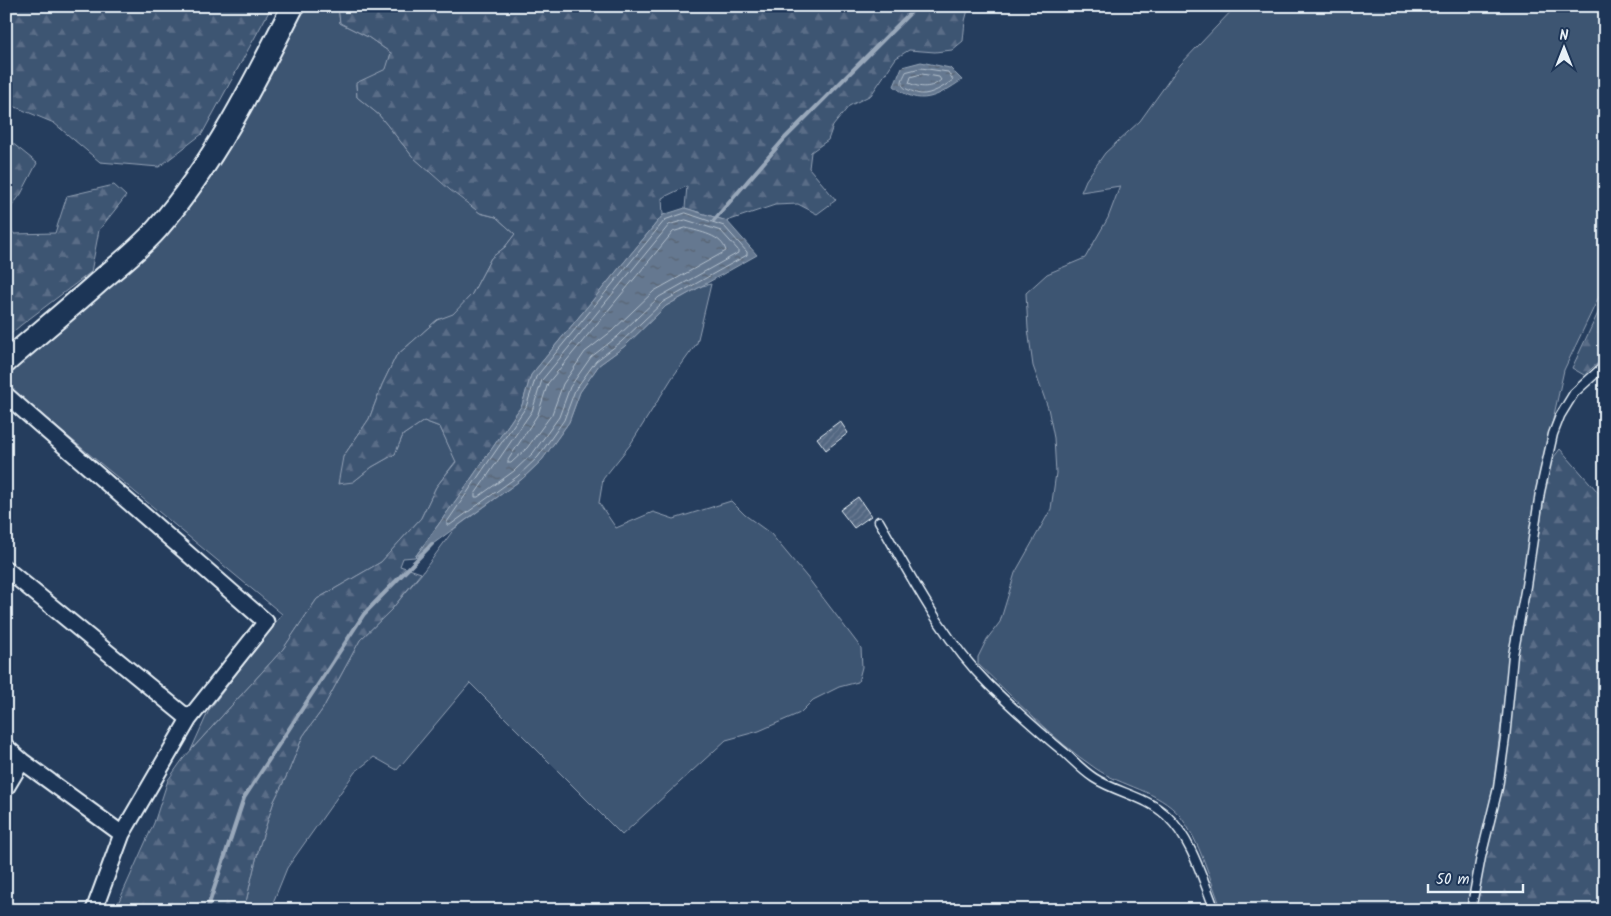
<svg xmlns="http://www.w3.org/2000/svg" width="1611" height="916" font-family="Kalam,sans-serif">
  <defs>
    <pattern id="forest-firs" width="22" height="20" patternUnits="userSpaceOnUse" patternTransform="scale(1.25)"><rect width="22" height="20" fill="#3e5472"/><path d="M5 1l3.5 6h-7zM16 11l3.5 6h-7z" fill="#5a6d87"/></pattern>
    <pattern id="water-ripples" width="26" height="14" patternUnits="userSpaceOnUse" patternTransform="scale(1.25)"><rect width="26" height="14" fill="#657890"/><path d="M2 4q2-2 4 0t4 0M15 11q2-2 4 0t4 0" fill="none" stroke="#576270"/></pattern>
    <pattern id="building-hatch" width="6" height="6" patternUnits="userSpaceOnUse" patternTransform="scale(1.25)"><rect width="6" height="6" fill="#536782"/><path d="M-1 1l2-2M0 6l6-6M5 7l2-2" fill="none" stroke="#6c7d94"/></pattern>
  </defs>
  <rect width="100%" height="100%" fill="#253d5d"/>
  <filter id="ink" filterUnits="userSpaceOnUse"><feTurbulence type="fractalNoise" baseFrequency=".02" numOctaves="2"/><feDisplacementMap in="SourceGraphic" scale="10" xChannelSelector="R" yChannelSelector="G"/><feConvolveMatrix kernelMatrix="1 2 1 2 8 2 1 2 1" color-interpolation-filters="sRGB"/></filter>
  <g filter="url(#ink)">
    <path fill="#3e5472" stroke="#93a2b5" d="M 302,6 L 338,6 L 340,23 L 368,37 L 391,53 L 387,69 L 356,84 L 357,97 L 379,115 L 413,157 L 480,213 L 496,217 L 515,234 L 505,247 L 491,258 L 472,294 L 453,315 L 437,320 L 396,356 L 382,385 L 369,419 L 343,457 L 353,482 L 372,467 L 395,454 L 403,435 L 424,421 L 440,427 L 456,461 L 436,487 L 421,518 L 381,562 L 317,599 L 283,649 L 191,750 L 209,710 L 282,614 L 6,385 L 6,367 L 127,266 Z
      M 1236,6 L 1605,6 L 1605,284 L 1564,370 L 1537,491 L 1510,653 L 1493,787 L 1467,910 L 1222,910 C 1210,880 1200,841 1180,816 C 1158,790 1122,787 1095,768 C 1052,739 1016,700 978,664 L 978,657 L 987,639 L 1000,622 L 1015,573 L 1051,509 L 1056,473 L 1054,438 L 1048,408 L 1033,366 L 1028,329 L 1026,293 L 1047,274 L 1085,258 L 1108,218 L 1120,186 L 1081,192 L 1086,180 L 1105,153 L 1140,121 L 1180,65 Z
      M 711,284 L 697,343 L 672,378 L 630,445 L 603,479 L 599,503 L 616,528 L 653,512 L 674,519 L 731,501 L 745,515 L 771,534 L 811,582 L 861,648 L 862,667 L 858,682 L 839,687 L 813,700 L 800,713 L 759,731 L 726,740 L 622,835 L 470,683 L 397,770 L 374,757 L 355,772 L 287,868 L 270,910 L 244,910 L 259,847 L 274,801 L 288,773 L 303,736 L 322,710 L 360,640 L 391,610 L 422,573 L 454,529 L 522,479 L 542,460 L 569,422 L 580,392 L 599,365 L 625,346 L 666,306 L 702,286 Z"/>
    <path fill="url(#forest-firs)" stroke="#93a2b5" d="M 6,6 L 272,6 L 202,134 L 159,167 L 100,162 L 54,123 L 6,103 Z
      M 338,6 L 969,6 L 965,21 L 963,41 L 952,50 L 935,52 L 909,50 L 896,58 L 871,95 L 849,106 L 833,126 L 828,140 L 811,152 L 809,168 L 836,200 L 817,214 L 798,204 L 775,205 L 727,221 L 685,208 L 687,186 L 662,198 L 663,215 L 531,375 L 522,405 L 464,489 L 415,557 L 403,558 L 400,566 L 421,573 L 391,610 L 360,640 L 322,710 L 303,736 L 288,773 L 274,801 L 259,847 L 244,910 L 115,910 L 154,823 L 168,780 L 183,759 L 283,649 L 317,599 L 381,562 L 421,518 L 436,487 L 456,462 L 440,427 L 424,421 L 403,435 L 395,454 L 372,467 L 353,482 L 338,484 L 343,457 L 369,419 L 382,385 L 396,356 L 437,320 L 453,314 L 472,294 L 491,258 L 505,247 L 515,234 L 496,217 L 480,213 L 450,190 L 413,157 L 379,115 L 357,97 L 356,83 L 386,69 L 391,53 L 368,37 L 340,23 Z
      M 6,138 L 37,163 L 21,194 L 6,214 Z
      M 114,185 L 126,196 L 99,230 L 91,272 L 21,325 L 6,338 L 6,221 L 14,234 L 55,233 L 67,196 Z
      M 1605,298 L 1605,357 L 1584,375 L 1572,368 Z
      M 1560,449 L 1605,500 L 1605,910 L 1474,910 L 1543,492 L 1550,462 Z"/>
    <path fill="url(#water-ripples)" stroke="#99a8ba" d="M 921,62 L 950,68 L 962,80 C 938,96 920,108 894,86 L 902,67 Z
      M 685,208 L 727,221 L 757,255 L 666,306 L 625,346 L 599,365 L 580,392 L 569,422 L 542,460 L 522,479 L 415,557 L 464,489 L 522,405 L 531,375 L 663,215 Z"/>
    <g fill="none" stroke-linecap="round" stroke-linejoin="round">
      <path stroke="#b4c1ce" stroke-width="1" d="M 921,68 L 948,72 L 953,80 C 945,86 931,95 921,94 C 917,94 912,91 909,90 C 898,86 902,80 906,72 Z
        M 922,74 L 939,77 L 941,80 C 931,89 920,88 909,83 L 911,77 Z
        M 686,213 L 724,226 L 747,252 L 747,255 L 663,302 L 621,342 L 596,361 L 575,390 L 564,420 L 538,457 L 518,476 L 450,525 L 447,525 L 447,522 L 526,407 L 536,377 L 665,220 Z
        M 686,220 L 721,231 L 738,250 L 738,253 L 659,297 L 617,337 L 591,357 L 570,387 L 559,417 L 533,453 L 514,471 L 478,497 L 475,497 L 475,494 L 532,411 L 542,380 L 669,225 Z
        M 686,228 C 700,232 722,235 726,251 L 654,291 L 612,331 L 585,352 L 563,384 L 552,414 L 527,448 L 511,463 L 508,463 L 508,460 L 538,414 L 548,383 L 673,232 Z"/>
      <path stroke="#99a8ba" stroke-width="4" d="M 714,220 L 785,138 L 917,6
        M 207,910 L 244,798 L 364,614 L 432,544"/>
    </g>
    <path fill="url(#building-hatch)" stroke="#e8f1f8" d="M 840,421 L 848,433 L 826,450 L 817,438 Z
      M 858,497 L 871,516 L 854,528 L 840,510 Z"/>
    <g fill="none" stroke-linecap="round" stroke-linejoin="round">
      <defs>
        <path id="lane" d="M 879,521 C 912,578 942,638 989,685 C 1013,708 1039,732 1065,753 C 1074,761 1083,771 1094,778 C 1117,793 1146,796 1167,816 C 1192,840 1202,878 1215,910
          M 1471,910 L 1481,857 L 1498,788 L 1505,738 L 1513,655 L 1526,586 L 1540,492 L 1553,434 L 1560,416 L 1574,393 L 1605,365"/>
        <path id="street" d="M 6,395 L 266,622 L 189,719 L 122,834 L 94,910
          M 6,569 L 189,719
          M 6,747 L 22,761 L 122,834
          M 6,788 L 22,761"/>
        <path id="secondary" d="M 6,362 C 38,334 70,308 101,280 C 120,264 140,248 157,229 C 214,163 254,83 293,6"/>
      </defs>
      <use href="#lane" stroke="#e8f1f8" stroke-width="11"/>
      <use href="#street" stroke="#e8f1f8" stroke-width="19"/>
      <use href="#secondary" stroke="#e8f1f8" stroke-width="25"/>
      <use href="#lane" stroke="#1d3557" stroke-width="8"/>
      <use href="#street" stroke="#1d3557" stroke-width="15"/>
      <use href="#secondary" stroke="#1d3557" stroke-width="21"/>
    </g>
  </g>
  <rect width="1611" height="916" fill="none" stroke="#1d3557" stroke-width="25"/>
  <rect x="12" y="12" width="1586" height="891" fill="none" stroke="#e8f1f8" stroke-width="2" filter="url(#ink)"/>
  <g transform="translate(1564 48)" stroke="#1d3557" stroke-width="4" paint-order="stroke">
  <path d="M0-4L9 19L0 12L-9 19Z" fill="#e8f1f8"/>
  <text y="-8" font-size="14" font-weight="bold" text-anchor="middle" fill="#e8f1f8">N</text>
  </g>
  <path d="M1428 884v8h95v-8" fill="none" stroke="#e8f1f8" stroke-width="2.5"/>
  <text x="1436" y="884" font-size="15" fill="#e8f1f8" stroke="#1d3557" stroke-width="4" paint-order="stroke">50 m</text>
</svg>
